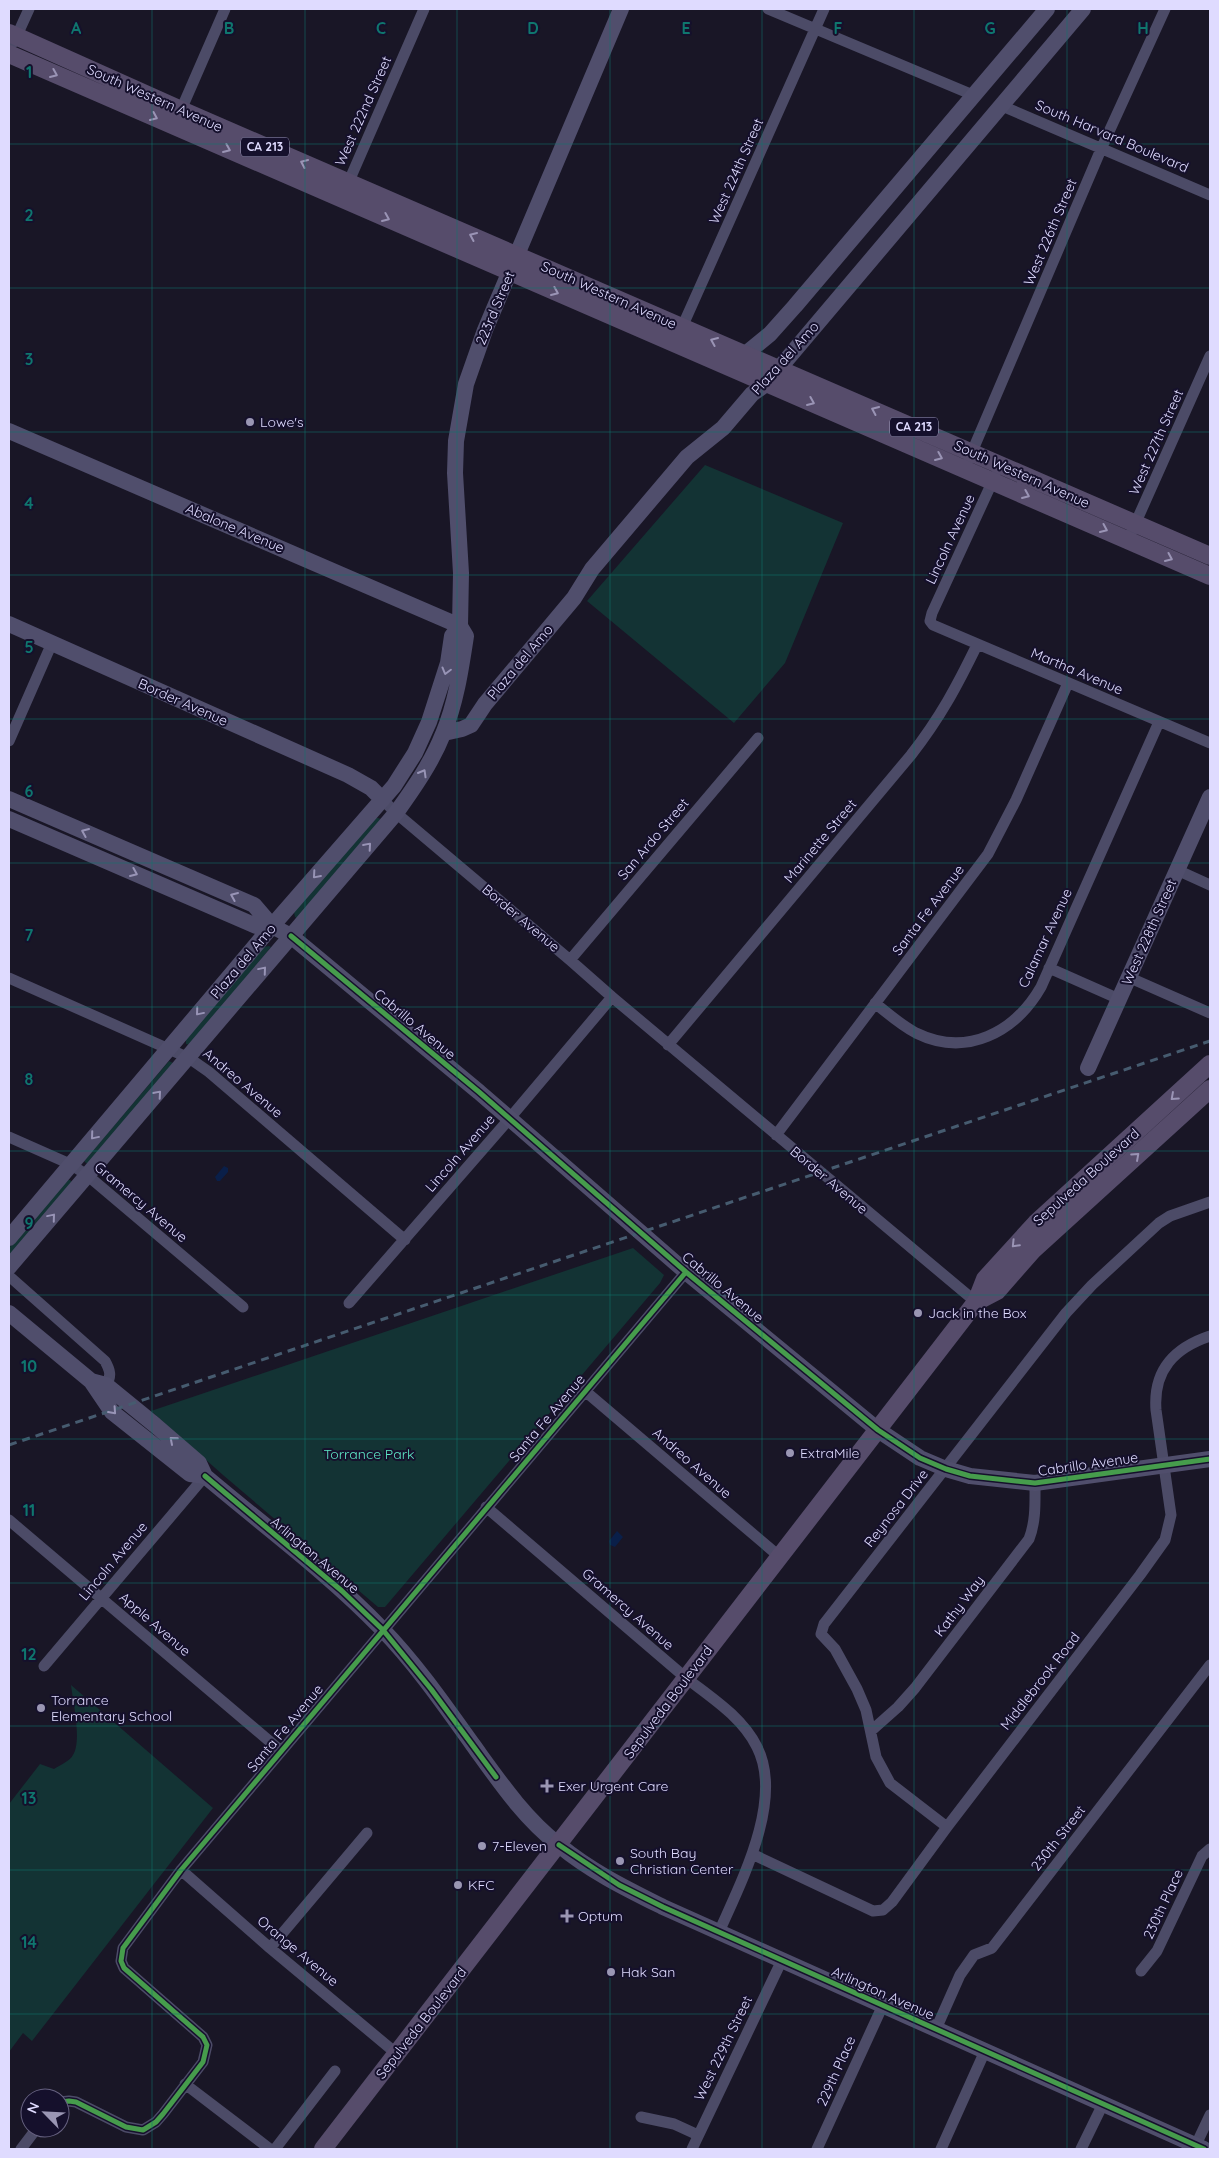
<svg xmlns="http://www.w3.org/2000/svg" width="1219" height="2158" font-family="Quicksand,sans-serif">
  <rect width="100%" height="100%" fill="#191626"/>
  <path fill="#133334" d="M 705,465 L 843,523 L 785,663 L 734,723 L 587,601 Z
    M 375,817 L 381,819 L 297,918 L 295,917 L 294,912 Z
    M 269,946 L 271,947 L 190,1045 L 186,1044 L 186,1039 L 264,947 Z
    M 169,1061 L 173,1063 L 89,1164 L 86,1163 L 84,1161 Z
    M 67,1180 L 70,1180 L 72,1182 L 9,1259 L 9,1248 Z
    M 633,1248 L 664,1275 L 660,1283 L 385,1607 L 378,1607 L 223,1475 L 151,1411 Z
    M 71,1685 L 213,1808 L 32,2041 L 23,2033 L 9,2052 L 9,1804 L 40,1764 L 54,1769 C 60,1765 70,1761 73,1755 C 82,1741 73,1702 71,1685 Z"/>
  <path fill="#0a1f49" d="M 224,1166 L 228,1168 L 228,1172 L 220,1181 L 217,1181 L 215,1177 Z
    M 617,1531 L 623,1537 L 615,1547 L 610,1545 L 609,1541 Z"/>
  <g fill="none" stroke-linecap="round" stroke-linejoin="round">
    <path stroke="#4c4b67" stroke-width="11" d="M 768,9 L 973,95
      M 14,42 L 29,9
      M 1002,106 L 1210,195
      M 182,115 L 181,110 L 225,9
      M 346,188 L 424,9
      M 679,334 L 824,9
      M 969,459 L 1102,147 L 1165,9
      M 995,476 L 932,613 L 930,621 L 933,625 L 1210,743
      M 1128,540 L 1210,356
      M 9,741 L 52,643
      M 382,799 L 396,813 L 570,960 L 612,997 L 976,1302
      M 1177,870 L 1210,885
      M 570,960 L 758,738
      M 1049,968 L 1119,999
      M 1128,977 L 1210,1013
      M 9,978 L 189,1058 L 209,1072 L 405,1240
      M 875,1003 C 888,1014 901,1025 916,1033 C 967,1058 1015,1032 1041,987 L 1159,722
      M 668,1045 L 911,755 C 940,718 957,686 977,645
      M 776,1135 L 988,854 L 1016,800 L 1068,683
      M 9,1137 L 70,1164 L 87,1175 L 243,1307
      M 9,1276 L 105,1361 C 110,1370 112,1376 106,1385
      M 349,1303 L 510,1118 L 612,997
      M 585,1391 L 780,1557
      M 486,1507 L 686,1678 C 712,1698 742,1717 757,1747 C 784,1800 741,1882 719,1932
      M 9,1520 L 281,1751
      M 44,1666 L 205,1476
      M 871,1731 L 898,1707 L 915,1688 L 1029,1539 C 1036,1521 1035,1503 1035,1483
      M 947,1827 L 890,1783 L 876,1757 L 866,1710 L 857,1689 L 835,1649 L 821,1634 L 824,1624 L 1066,1313 L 1092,1285 L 1159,1223 L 1170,1216 L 1210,1202
      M 752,1854 L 873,1911 L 883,1910 L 892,1902 L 947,1827 L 1140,1575 L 1165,1540 L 1171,1515 L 1156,1410 C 1153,1370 1174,1348 1210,1336
      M 181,1870 L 270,1948 L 397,2054
      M 270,1948 L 367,1833
      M 1141,1971 L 1157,1951 L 1202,1856 L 1210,1849
      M 936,2029 L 960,1975 L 974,1955 L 992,1948 L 1210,1665
      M 185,2084 L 270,2149
      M 60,2102 L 69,2101 L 76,2102 L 126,2127 L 143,2130 L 156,2122 L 163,2114 L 203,2062 L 207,2045 L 203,2037 L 124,1968 L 121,1961 L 123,1948 L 181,1870 L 686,1272
      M 641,2117 L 674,2124 L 698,2135
      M 21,2149 L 37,2128
      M 275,2149 L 335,2071
      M 692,2149 L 782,1960
      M 817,2149 L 883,2005
      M 941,2149 L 985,2051
      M 1081,2149 L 1103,2104
      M 1194,2149 L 1210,2115"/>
    <path stroke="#504e6c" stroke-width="16" d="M 737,361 L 770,334 L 795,306 L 1047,9
      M 9,431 L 460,626
      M 9,624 L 348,775 L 371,788 L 382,799
      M 460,626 L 461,573 L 455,473 L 456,441 L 466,384 L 485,330 L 621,9
      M 444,733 L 462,729 L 471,725 L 485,704 L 574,598 L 592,569 L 687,457 L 723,428 L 752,394 L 766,384 L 1083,9
      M 9,799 L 254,905 L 272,926 L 291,936 L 303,946 L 479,1092 L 686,1272 L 878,1430 L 920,1458 L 946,1469 L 970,1476 L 1035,1483 L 1210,1459
      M 9,819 L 256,926 L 272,926
      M 1088,1068 L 1210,797
      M 9,1238 L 272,926 L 394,786 L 415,753 L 429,722 L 448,663 L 452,636 L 460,626
      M 9,1267 L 396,813 C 414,788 432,762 443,734 C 456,703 461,669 466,636 L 460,626
      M 9,1313 L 91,1381 L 112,1412 L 190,1474 L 205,1476
      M 91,1381 L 106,1385 L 155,1425 L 199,1463 L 205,1476 C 264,1526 328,1573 382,1629 C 416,1664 445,1706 473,1745 C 499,1781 524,1818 559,1845 C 590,1871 627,1889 663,1907 L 1204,2149"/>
    <path stroke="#564c6b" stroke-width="18" d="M 9,33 L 181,110 L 1210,556
      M 9,54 L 1210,576
      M 976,1302 L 997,1291 L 1033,1250 L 1210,1089
      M 323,2149 L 976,1302 L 985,1279 L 1036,1223 L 1210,1064"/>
    <path stroke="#465b6f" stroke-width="3" stroke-dasharray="8 6" stroke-linecap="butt" d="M 9,1445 L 1210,1041"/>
    <defs>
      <path id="cycleway" d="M 291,936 L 479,1092 L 686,1272 L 878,1430 L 920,1458 L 946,1469 L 970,1476 L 1035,1483 L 1210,1459
        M 205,1476 L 342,1591 L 383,1630 L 431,1689 L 496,1777
        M 559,1845 L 619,1885 L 663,1907 L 1204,2149
        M 60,2102 L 69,2101 L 76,2102 L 126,2127 L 143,2130 L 156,2122 L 163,2114 L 203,2062 L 207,2045 L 203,2037 L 124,1968 L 121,1961 L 123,1948 L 181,1870 L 686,1272"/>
    </defs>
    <use href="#cycleway" stroke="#15102c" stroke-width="8"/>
    <use href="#cycleway" stroke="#469c4c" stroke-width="5"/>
  </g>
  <defs><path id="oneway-chevron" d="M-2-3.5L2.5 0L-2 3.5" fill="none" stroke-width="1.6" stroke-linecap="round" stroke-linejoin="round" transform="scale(1.25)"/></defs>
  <g stroke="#9a94b5">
    <use href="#oneway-chevron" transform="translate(54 74) rotate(23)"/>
    <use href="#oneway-chevron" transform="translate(154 117) rotate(24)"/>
    <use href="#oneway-chevron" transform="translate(227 149) rotate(23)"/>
    <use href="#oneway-chevron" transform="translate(304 163) rotate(-156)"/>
    <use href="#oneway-chevron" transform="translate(386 218) rotate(23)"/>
    <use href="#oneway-chevron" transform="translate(473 236) rotate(-156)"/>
    <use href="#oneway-chevron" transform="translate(555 292) rotate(23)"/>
    <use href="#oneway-chevron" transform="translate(714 341) rotate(-157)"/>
    <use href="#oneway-chevron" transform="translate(811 402) rotate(23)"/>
    <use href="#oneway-chevron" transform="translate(875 410) rotate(-156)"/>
    <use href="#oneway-chevron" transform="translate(939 457) rotate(23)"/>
    <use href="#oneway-chevron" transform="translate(1026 495) rotate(23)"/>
    <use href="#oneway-chevron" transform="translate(1104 529) rotate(24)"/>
    <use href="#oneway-chevron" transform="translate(1169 558) rotate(24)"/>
    <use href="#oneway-chevron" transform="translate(1174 1097) rotate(138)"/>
    <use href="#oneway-chevron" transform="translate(1136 1156) rotate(-42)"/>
    <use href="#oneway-chevron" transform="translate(1015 1244) rotate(134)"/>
  </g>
  <g stroke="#9894b6">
    <use href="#oneway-chevron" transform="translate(446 671) rotate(105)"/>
    <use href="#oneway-chevron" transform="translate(423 773) rotate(-60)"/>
    <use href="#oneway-chevron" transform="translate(85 832) rotate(-157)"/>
    <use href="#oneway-chevron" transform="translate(368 846) rotate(-49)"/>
    <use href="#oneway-chevron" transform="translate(134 873) rotate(23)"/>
    <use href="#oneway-chevron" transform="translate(316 875) rotate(131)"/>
    <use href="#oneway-chevron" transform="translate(234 896) rotate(-157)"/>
    <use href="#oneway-chevron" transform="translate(263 970) rotate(-50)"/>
    <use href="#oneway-chevron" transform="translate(199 1012) rotate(130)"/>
    <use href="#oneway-chevron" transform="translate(158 1094) rotate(-49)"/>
    <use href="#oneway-chevron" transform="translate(94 1136) rotate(130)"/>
    <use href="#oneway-chevron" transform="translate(52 1217) rotate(-50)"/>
    <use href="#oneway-chevron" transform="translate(113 1411) rotate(48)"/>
    <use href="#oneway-chevron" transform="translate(173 1440) rotate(-139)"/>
  </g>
  <path fill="none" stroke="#0f766e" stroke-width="1" stroke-opacity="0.55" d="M 152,9 L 152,2149M 305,9 L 305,2149M 457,9 L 457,2149M 610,9 L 610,2149M 762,9 L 762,2149M 914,9 L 914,2149M 1067,9 L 1067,2149M 9,144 L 1210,144M 9,288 L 1210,288M 9,432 L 1210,432M 9,575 L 1210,575M 9,719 L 1210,719M 9,863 L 1210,863M 9,1007 L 1210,1007M 9,1151 L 1210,1151M 9,1295 L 1210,1295M 9,1439 L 1210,1439M 9,1583 L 1210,1583M 9,1726 L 1210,1726M 9,1870 L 1210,1870M 9,2014 L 1210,2014"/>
  <g fill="#9a96b3" stroke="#15102c" stroke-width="2">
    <circle cx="250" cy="422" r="5"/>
    <circle cx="918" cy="1313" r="5"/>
    <circle cx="790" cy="1453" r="5"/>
    <circle cx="41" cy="1708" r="5"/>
    <path d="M544.5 1778.5h5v5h5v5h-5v5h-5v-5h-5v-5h5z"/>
    <circle cx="482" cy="1846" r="5"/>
    <circle cx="620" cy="1861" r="5"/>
    <circle cx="458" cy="1885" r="5"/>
    <path d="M564.5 1908.5h5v5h5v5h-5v5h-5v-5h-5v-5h5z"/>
    <circle cx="611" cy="1972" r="5"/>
  </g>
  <g text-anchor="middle" stroke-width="4" stroke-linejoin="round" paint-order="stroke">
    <g fill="#15102c" stroke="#a29ec0" stroke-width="1">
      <rect x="241" y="137.5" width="48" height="19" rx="4"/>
      <rect x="890" y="417.5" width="48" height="19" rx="4"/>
    </g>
    <g font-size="12" font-weight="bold" fill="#dfdbff">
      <text x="265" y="151">CA 213</text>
      <text x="914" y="431">CA 213</text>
    </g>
    <g font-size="14" fill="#dfdbff" stroke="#15102c">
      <text transform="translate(155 98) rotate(24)" y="5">South Western Avenue</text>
      <text transform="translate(363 111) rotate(-66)" y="5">West 222nd Street</text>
      <text transform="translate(1112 136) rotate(23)" y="5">South Harvard Boulevard</text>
      <text transform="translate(736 171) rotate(-66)" y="5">West 224th Street</text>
      <text transform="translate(1050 232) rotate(-67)" y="5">West 226th Street</text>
      <text transform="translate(609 295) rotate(24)" y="5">South Western Avenue</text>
      <text transform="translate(495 308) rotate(-67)" y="5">223rd Street</text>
      <text transform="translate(785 358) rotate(-48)" y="5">Plaza del Amo</text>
      <text transform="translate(1156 442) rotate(-66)" y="5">West 227th Street</text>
      <text transform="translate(1022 474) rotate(24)" y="5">South Western Avenue</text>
      <text transform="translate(235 528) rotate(23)" y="5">Abalone Avenue</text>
      <text transform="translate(950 539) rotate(-65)" y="5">Lincoln Avenue</text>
      <text transform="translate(520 662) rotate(-50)" y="5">Plaza del Amo</text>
      <text transform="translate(1077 671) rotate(23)" y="5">Martha Avenue</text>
      <text transform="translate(183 702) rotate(24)" y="5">Border Avenue</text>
      <text transform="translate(653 839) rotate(-50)" y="5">San Ardo Street</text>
      <text transform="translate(820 841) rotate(-50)" y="5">Marinette Street</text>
      <text transform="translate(928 910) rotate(-53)" y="5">Santa Fe Avenue</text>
      <text transform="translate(521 918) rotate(40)" y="5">Border Avenue</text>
      <text transform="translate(1149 932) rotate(-66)" y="5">West 228th Street</text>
      <text transform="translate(1045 938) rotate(-65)" y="5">Calamar Avenue</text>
      <text transform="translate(243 961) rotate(-50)" y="5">Plaza del Amo</text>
      <text transform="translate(415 1024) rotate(40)" y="5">Cabrillo Avenue</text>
      <text transform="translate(243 1083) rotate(40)" y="5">Andreo Avenue</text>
      <text transform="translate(460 1153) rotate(-49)" y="5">Lincoln Avenue</text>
      <text transform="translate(1086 1177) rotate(-42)" y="5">Sepulveda Boulevard</text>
      <text transform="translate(829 1180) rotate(40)" y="5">Border Avenue</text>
      <text transform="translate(141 1202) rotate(40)" y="5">Gramercy Avenue</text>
      <text transform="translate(723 1287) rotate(40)" y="5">Cabrillo Avenue</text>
      <text transform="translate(547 1418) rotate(-50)" y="5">Santa Fe Avenue</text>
      <text transform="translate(692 1463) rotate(41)" y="5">Andreo Avenue</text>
      <text transform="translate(1088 1464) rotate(-8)" y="5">Cabrillo Avenue</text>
      <text transform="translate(896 1508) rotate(-52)" y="5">Reynosa Drive</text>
      <text transform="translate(315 1555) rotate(40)" y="5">Arlington Avenue</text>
      <text transform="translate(113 1561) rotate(-50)" y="5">Lincoln Avenue</text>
      <text transform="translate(959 1606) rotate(-53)" y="5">Kathy Way</text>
      <text transform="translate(628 1609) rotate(41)" y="5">Gramercy Avenue</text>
      <text transform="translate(155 1624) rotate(41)" y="5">Apple Avenue</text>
      <text transform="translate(1040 1681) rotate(-52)" y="5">Middlebrook Road</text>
      <text transform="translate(668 1702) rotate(-53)" y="5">Sepulveda Boulevard</text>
      <text transform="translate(285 1728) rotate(-50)" y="5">Santa Fe Avenue</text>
      <text transform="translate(1058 1838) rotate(-52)" y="5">230th Street</text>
      <text transform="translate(1163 1904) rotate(-65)" y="5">230th Place</text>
      <text transform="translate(298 1951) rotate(40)" y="5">Orange Avenue</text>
      <text transform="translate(883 1993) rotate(24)" y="5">Arlington Avenue</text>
      <text transform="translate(421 2023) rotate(-52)" y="5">Sepulveda Boulevard</text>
      <text transform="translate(723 2048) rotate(-64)" y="5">West 229th Street</text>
      <text transform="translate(836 2071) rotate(-66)" y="5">229th Place</text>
    </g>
    <g font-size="14" fill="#dfdbff" stroke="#15102c" text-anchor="start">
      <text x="260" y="427">Lowe's</text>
      <text x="928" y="1318">Jack in the Box</text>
      <text x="800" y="1458">ExtraMile</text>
      <text x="51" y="1705">Torrance<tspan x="51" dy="16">Elementary School</tspan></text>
      <text x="558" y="1791">Exer Urgent Care</text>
      <text x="492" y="1851">7-Eleven</text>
      <text x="630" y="1858">South Bay<tspan x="630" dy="16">Christian Center</tspan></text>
      <text x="468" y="1890">KFC</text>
      <text x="578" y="1921">Optum</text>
      <text x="621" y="1977">Hak San</text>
    </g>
    <g font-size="14" fill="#5ee8c6" stroke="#15102c">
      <text x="369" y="1459">Torrance Park</text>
    </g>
  </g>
  <g font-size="16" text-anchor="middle" font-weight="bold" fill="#0f766e" stroke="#15102c" stroke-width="4" stroke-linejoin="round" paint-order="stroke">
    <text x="76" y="34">A</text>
    <text x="229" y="34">B</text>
    <text x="381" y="34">C</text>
    <text x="533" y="34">D</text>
    <text x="686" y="34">E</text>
    <text x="838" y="34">F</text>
    <text x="990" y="34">G</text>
    <text x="1143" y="34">H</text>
    <text x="29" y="78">1</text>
    <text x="29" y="221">2</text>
    <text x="29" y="365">3</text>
    <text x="29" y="509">4</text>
    <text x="29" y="653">5</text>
    <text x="29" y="797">6</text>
    <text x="29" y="941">7</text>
    <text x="29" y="1085">8</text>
    <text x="29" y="1229">9</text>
    <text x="29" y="1372">10</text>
    <text x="29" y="1516">11</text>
    <text x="29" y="1660">12</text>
    <text x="29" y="1804">13</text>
    <text x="29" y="1948">14</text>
  </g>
  <rect width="1219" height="2158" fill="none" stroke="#dfdbff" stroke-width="20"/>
  <g transform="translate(45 2113) rotate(294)"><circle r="24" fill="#15102c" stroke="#666180"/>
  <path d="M0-4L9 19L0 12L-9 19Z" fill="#9a96b3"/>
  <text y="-8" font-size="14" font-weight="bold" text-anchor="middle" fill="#dfdbff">N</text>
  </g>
</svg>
